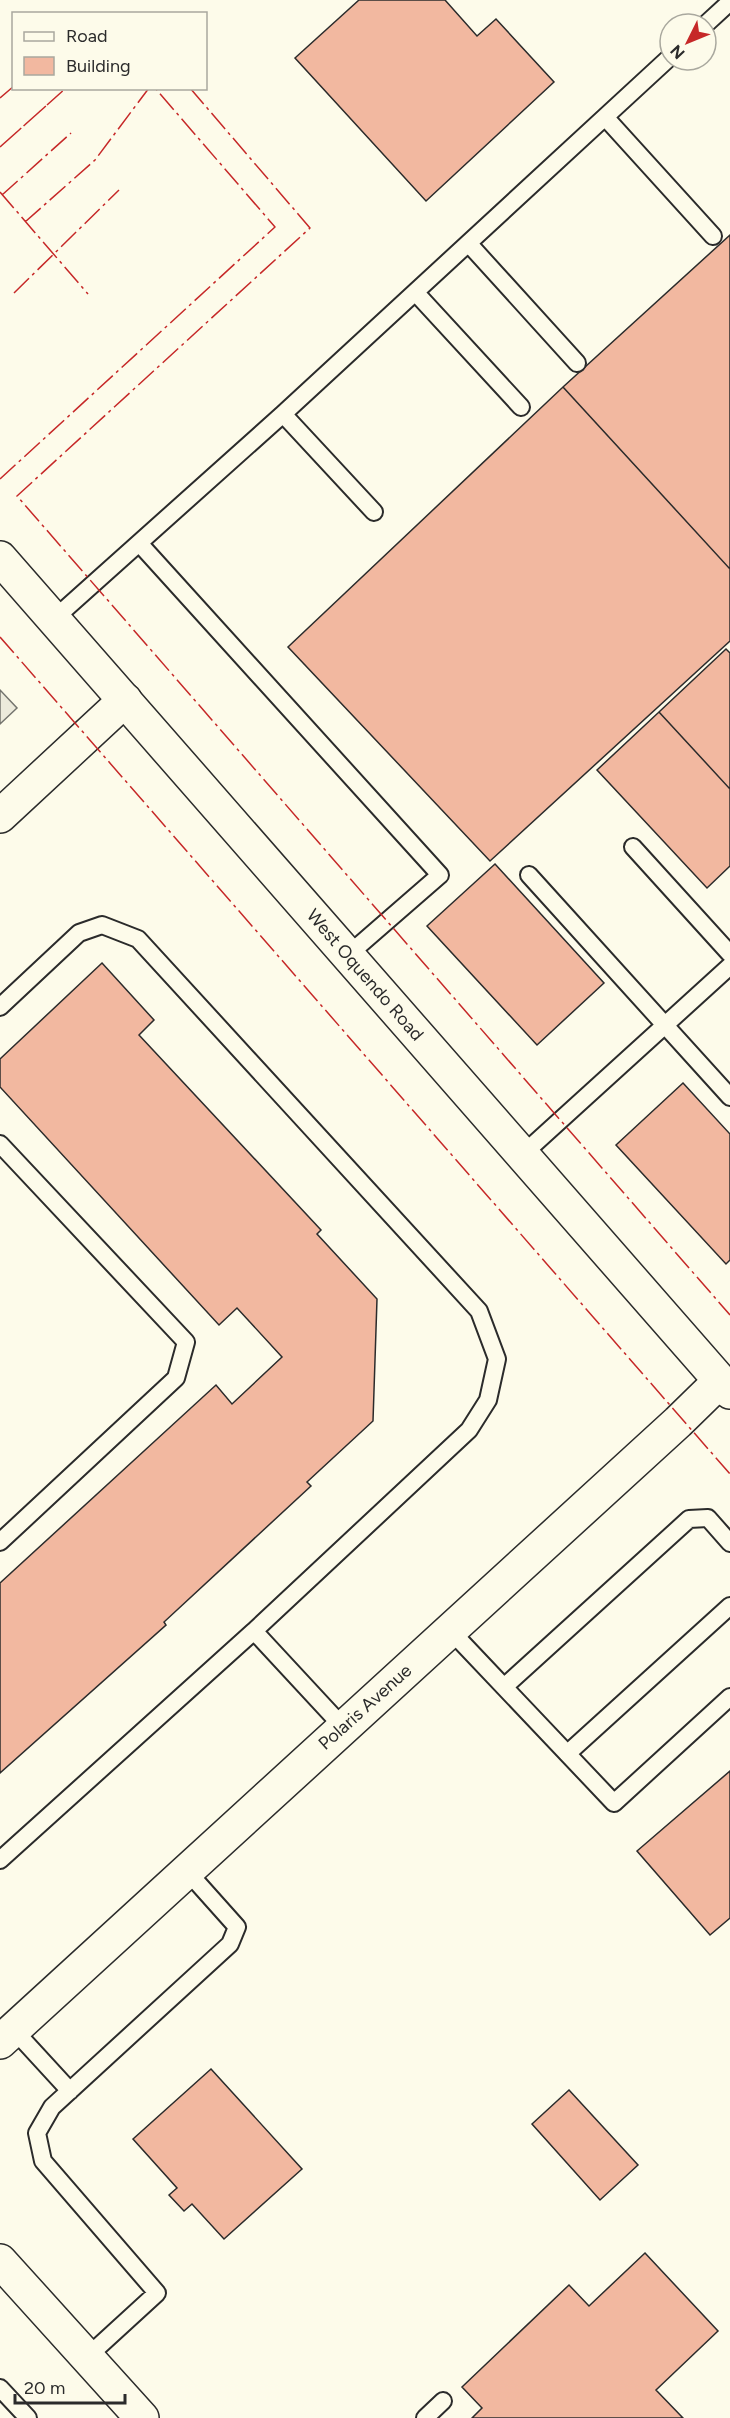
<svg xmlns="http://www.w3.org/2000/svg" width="730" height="2418" font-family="Figtree,sans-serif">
  <rect width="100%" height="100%" fill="#fdfbea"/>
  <path fill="#eceadb" stroke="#74746e" stroke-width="1.5" d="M 0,690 L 17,708 L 0,724 Z"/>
  <path fill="#f2b8a0" stroke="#2b2b2b" stroke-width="1.5" d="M 359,0 L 445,0 L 477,36 L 496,19 L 554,82 L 426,201 L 295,58 Z
    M 730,235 L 730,569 L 563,387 Z
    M 563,387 L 730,569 L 730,641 L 490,861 L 288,647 Z
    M 726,649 L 730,653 L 730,789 L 659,712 Z
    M 659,712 L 730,789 L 730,866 L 707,888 L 597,770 Z
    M 495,864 L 604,983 L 537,1045 L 427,926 Z
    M 102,963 L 154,1020 L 139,1035 L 321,1230 L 317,1234 L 377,1299 L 373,1421 L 307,1482 L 311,1486 L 164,1622 L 166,1625 L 0,1773 L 0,1583 L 216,1385 L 232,1404 L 282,1357 L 237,1308 L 219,1325 L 0,1087 L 0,1059 Z
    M 683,1083 L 730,1134 L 730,1260 L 726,1264 L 616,1145 Z
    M 730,1771 L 730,1918 L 710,1935 L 637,1851 Z
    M 211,2069 L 302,2169 L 224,2239 L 192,2204 L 184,2211 L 169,2195 L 177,2188 L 133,2139 Z
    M 569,2090 L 638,2165 L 600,2200 L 532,2124 Z
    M 645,2253 L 718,2331 L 656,2390 L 683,2418 L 472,2418 L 482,2408 L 462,2387 L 569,2285 L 589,2306 Z"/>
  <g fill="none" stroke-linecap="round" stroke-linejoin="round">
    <defs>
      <path id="lane" d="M 706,24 L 730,2
        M 605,117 L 713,236
        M 469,244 L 577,363
        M 416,293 L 521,407
        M 283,414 L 374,512
        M 139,543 L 440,875 L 348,955
        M 54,619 L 283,414 L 670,57
        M 633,847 L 730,954
        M 529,875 L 730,1097
        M 0,1007 L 79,933 L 102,925 L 138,939 L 479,1311 L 497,1359 L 488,1400 L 469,1430 L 254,1631
        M 0,1144 L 186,1342 L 176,1378 L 0,1542
        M 522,1155 L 730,966
        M 450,1630 L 614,1803 L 730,1697
        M 504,1687 L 689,1519 L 708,1518 L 730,1543
        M 568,1753 L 730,1606
        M 0,1860 L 254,1631 L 343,1727
        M 14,2030 L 70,2091
        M 86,2358 L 157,2293 L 43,2161 L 37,2133 L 52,2107 L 230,1944 L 237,1927 L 187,1871
        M 0,2388 L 28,2418
        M 425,2418 L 443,2401"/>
      <path id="street" d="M 0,816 L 125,700
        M 0,2261 L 142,2418"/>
      <path id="secondary" d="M 0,558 L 730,1392
        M 0,2042 L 678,1422 L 720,1381"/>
    </defs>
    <use href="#lane" stroke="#2b2b2b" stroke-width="20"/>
    <use href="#street" stroke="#2b2b2b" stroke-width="36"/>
    <use href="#secondary" stroke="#2b2b2b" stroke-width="36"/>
    <use href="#lane" stroke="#fdfbea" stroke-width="16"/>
    <use href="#street" stroke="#fdfbea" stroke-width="33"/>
    <use href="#secondary" stroke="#fdfbea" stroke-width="33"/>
    <path stroke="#c62828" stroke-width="1.5" stroke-dasharray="21 4.5 3 4.5" stroke-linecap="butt" d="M 190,88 L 310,228 L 17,496 L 730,1315
      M 0,98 L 14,86
      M 47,105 L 66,88
      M 0,147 L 47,105 L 0,147
      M 0,192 L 88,294
      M 2,195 L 71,133
      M 25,222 L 95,160 L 149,88
      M 14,293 L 119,190
      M 0,479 L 275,227 L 155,88
      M 0,637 L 730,1474"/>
  </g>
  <g text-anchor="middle" stroke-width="4.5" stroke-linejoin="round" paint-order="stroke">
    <g font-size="18" fill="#2b2b2b" stroke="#fdfbea">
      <text transform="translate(365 975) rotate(49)" y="6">West Oquendo Road</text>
      <text transform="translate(365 1707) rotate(-42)" y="6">Polaris Avenue</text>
    </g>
  </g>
  <rect x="12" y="12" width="195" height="78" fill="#fdfbea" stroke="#a9a89e" stroke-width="1.5"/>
  <rect x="24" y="32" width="30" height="9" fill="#fdfbea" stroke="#a9a89e" stroke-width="1.5"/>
  <text x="66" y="42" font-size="18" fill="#2b2b2b">Road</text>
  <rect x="24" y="57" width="30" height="18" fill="#f2b8a0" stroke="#a9a89e" stroke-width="1.5"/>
  <text x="66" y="72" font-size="18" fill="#2b2b2b">Building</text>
  <g transform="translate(688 42) rotate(227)"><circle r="28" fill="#fdfbea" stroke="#a9a89e" stroke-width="1.5"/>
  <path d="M0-4.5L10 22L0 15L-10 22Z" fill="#c62828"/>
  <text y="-9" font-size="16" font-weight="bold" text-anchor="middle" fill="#2b2b2b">N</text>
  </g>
  <path d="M15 2394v9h110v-9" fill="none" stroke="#2b2b2b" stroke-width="3"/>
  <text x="24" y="2394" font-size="18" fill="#2b2b2b" stroke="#fdfbea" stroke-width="4.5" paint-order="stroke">20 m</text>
</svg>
